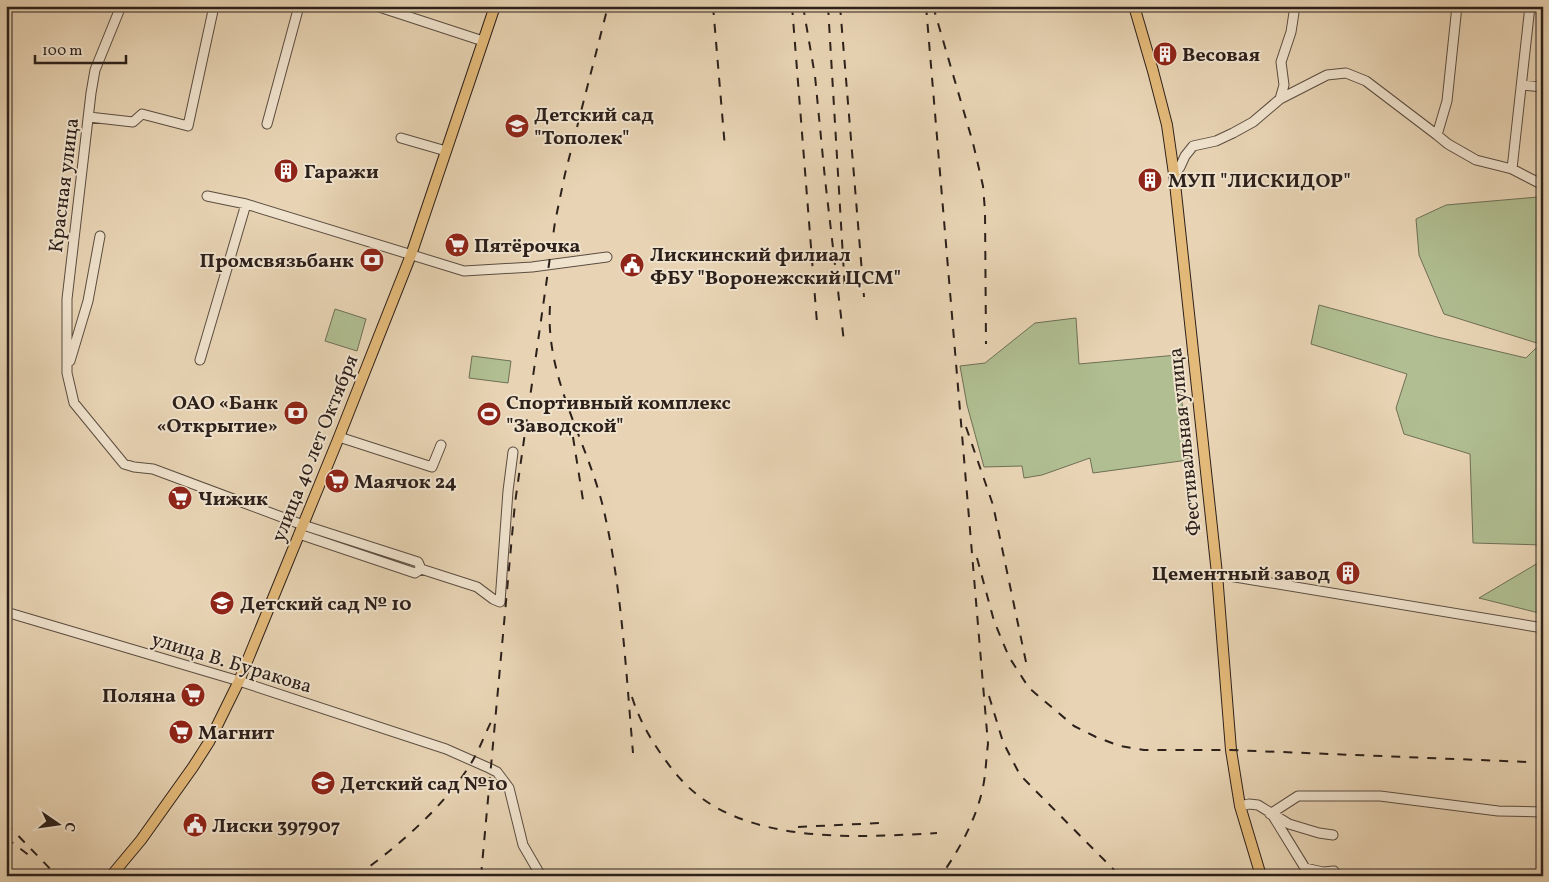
<svg xmlns="http://www.w3.org/2000/svg" width="1549" height="882" font-family="Vollkorn,serif">
  <rect width="100%" height="100%" fill="#e8d4b4"/>
  <filter id="stains"><feTurbulence type="fractalNoise" baseFrequency=".004" numOctaves="4"/><feColorMatrix values="0 0 0 0 .2 0 0 0 0 .09 0 0 0 0 .02 0 0 0 .5 -.17"/></filter>
  <radialGradient id="worn" r=".72"><stop offset=".6" stop-color="#630" stop-opacity="0"/><stop offset="1" stop-color="#630" stop-opacity=".3"/></radialGradient>
  <path fill="#b0be91" stroke="#6e6f56" d="M 1538,197 L 1543,199 L 1543,545 L 1473,543 L 1470,454 L 1404,434 L 1396,408 L 1407,374 L 1311,344 L 1319,305 L 1437,337 L 1526,358 L 1540,344 L 1444,314 L 1419,255 L 1416,219 L 1446,205 Z
    M 335,309 L 366,319 L 357,351 L 325,341 Z
    M 1076,318 L 1079,364 L 1177,355 L 1188,460 L 1093,473 L 1090,458 L 1042,475 L 1024,478 L 1022,466 L 984,467 L 967,405 L 960,366 L 985,363 L 1035,323 Z
    M 472,356 L 511,361 L 508,383 L 469,378 Z
    M 333,536 L 410,562 L 408,568 L 331,542 Z
    M 1543,560 L 1543,614 L 1479,598 Z"/>
  <g fill="none" stroke-linecap="round" stroke-linejoin="round">
    <defs>
      <path id="minor" d="M 121,6 L 95,70 L 91,93 L 67,299 L 67,373 L 74,403 L 124,464 L 134,467 L 153,469 L 303,525 L 418,562 L 421,569
        M 376,6 L 483,41
        M 1457,6 L 1447,101 L 1437,135 L 1448,144 L 1476,160 L 1512,169 L 1543,185
        M 1522,85 L 1543,87
        M 1280,99 L 1327,75 L 1346,73 L 1366,81 L 1437,135
        M 89,117 L 133,122 L 142,114 L 188,126 L 214,6
        M 267,124 L 299,6
        M 401,138 L 446,151
        M 1512,169 L 1530,6
        M 1174,174 L 1180,167 L 1185,156 L 1193,146 L 1216,141 L 1233,133 L 1253,122 L 1280,99 L 1284,85 L 1281,62 L 1291,32 L 1295,6
        M 207,196 L 246,204 L 464,271 L 532,267 L 607,257
        M 200,360 L 246,204
        M 70,361 L 88,301 L 100,236
        M 339,437 L 432,467 L 441,445
        M 299,534 L 415,573 L 421,569 L 477,587 L 493,599 L 500,602 L 508,491 L 513,452
        M 1217,574 L 1543,628
        M 6,612 L 239,681 L 446,749 L 489,768 L 497,772 L 509,788 L 523,845 L 541,876
        M 1240,806 L 1249,804 L 1258,805 L 1289,824 L 1319,833 L 1333,835
        M 1270,814 L 1298,796 L 1380,796 L 1498,811 L 1543,812
        M 1273,816 L 1305,868 L 1323,872 L 1334,871"/>
      <path id="major" d="M 1134,6 L 1153,71 L 1167,125 L 1174,174 L 1217,574 L 1231,750 L 1240,806 L 1261,876
        M 111,876 L 141,840 L 193,767 L 209,742 L 239,681 L 339,437 L 411,255 L 495,6"/>
    </defs>
    <use href="#minor" stroke="#5b4d41" stroke-width="11"/>
    <use href="#major" stroke="#2c201b" stroke-width="12"/>
    <use href="#minor" stroke="#f0e3ce" stroke-width="9"/>
    <use href="#major" stroke="#e4ba7a" stroke-width="10"/>
    <path stroke="#2c201b" stroke-width="2" stroke-dasharray="9 9" stroke-linecap="butt" d="M 713,6 L 725,148
      M 792,6 L 817,323
      M 803,6 L 815,76 L 825,179 L 844,342
      M 828,6 L 845,291
      M 840,6 L 864,297
      M 926,6 L 988,744 C 986,758 986,773 983,787 C 976,820 960,848 941,876
      M 933,6 L 973,143 L 983,186 L 985,211 L 986,344
      M 550,306 C 545,379 588,442 604,511 C 622,590 626,672 633,753
      M 966,427 L 993,505 L 1026,662
      M 573,437 L 583,500
      M 977,558 L 994,621 L 1009,657 L 1029,688 L 1074,726 L 1096,737 L 1120,746 L 1144,750 L 1231,750 L 1529,762
      M 989,696 L 1003,742 L 1020,775 L 1120,876
      M 632,697 C 639,719 650,739 664,758 C 677,777 692,793 712,805 C 775,843 867,837 937,833
      M 6,823 L 57,876
      M 798,827 L 880,823
      M 6,838 L 34,859
      M 356,876 C 397,848 448,803 473,760 C 480,748 485,734 491,722
      M 481,876 L 515,503 L 555,222 L 565,174 L 608,6"/>
  </g>
  <defs>
    <symbol id="building-disc" viewBox="-11 -11 22 22"><circle r="9.5" fill="#8f2418" stroke="#f0e3ce"/><path d="M-4-6H4V6H1V3H-1V6H-4ZM-2.5-4.3h1.7v1.8h-1.7ZM.8-4.3h1.7v1.8H.8ZM-2.5-1h1.7V.8h-1.7ZM.8-1h1.7V.8H.8Z" fill="#fff"/></symbol>
    <symbol id="school-disc" viewBox="-11 -11 22 22"><circle r="9.5" fill="#8f2418" stroke="#f0e3ce"/><path d="M0-5L7-2L0 1L-7-2ZM-4 1L0 2.5L4 1V4Q0 6-4 4Z" fill="#fff"/></symbol>
    <symbol id="supermarket-disc" viewBox="-11 -11 22 22"><circle r="9.5" fill="#8f2418" stroke="#f0e3ce"/><path d="M-6-5.5h2.5l.6 2H6L4.5 2H-2.5L-4.4-4H-6ZM-1.5 3.2a1.3 1.3 0 1 0 .1 0ZM3 3.2a1.3 1.3 0 1 0 .1 0Z" fill="#fff"/></symbol>
    <symbol id="bank-disc" viewBox="-11 -11 22 22"><circle r="9.5" fill="#8f2418" stroke="#f0e3ce"/><path d="M-6-4H6V4H-6ZM0-2.3a2.3 2.3 0 1 0 0 4.6a2.3 2.3 0 1 0 0-4.6Z" fill="#fff"/></symbol>
    <symbol id="civic-disc" viewBox="-11 -11 22 22"><circle r="9.5" fill="#8f2418" stroke="#f0e3ce"/><path d="M-.6-6.5H3V-4.5H.6V-3L4-1V1h2V6H-6V1h2V-1L-.6-3ZM-1.2 2.5V6h2.4V2.5Z" fill="#fff"/></symbol>
    <symbol id="stadium-disc" viewBox="-11 -11 22 22"><circle r="9.5" fill="#8f2418" stroke="#f0e3ce"/><path d="M0-5a6.5 5 0 1 0 0 10a6.5 5 0 1 0 0-10ZM-3.5-1.8h7v3.6h-7Z" fill="#fff"/></symbol>
  </defs>
  <g fill-rule="evenodd">
    <use href="#building-disc" x="1151" y="40" width="28" height="28"/>
    <use href="#school-disc" x="503" y="112" width="28" height="28"/>
    <use href="#building-disc" x="272" y="157" width="28" height="28"/>
    <use href="#building-disc" x="1136" y="166" width="28" height="28"/>
    <use href="#supermarket-disc" x="443" y="231" width="28" height="28"/>
    <use href="#bank-disc" x="358" y="246" width="28" height="28"/>
    <use href="#civic-disc" x="618" y="251" width="28" height="28"/>
    <use href="#bank-disc" x="282" y="399" width="28" height="28"/>
    <use href="#stadium-disc" x="475" y="400" width="28" height="28"/>
    <use href="#supermarket-disc" x="323" y="467" width="28" height="28"/>
    <use href="#supermarket-disc" x="166" y="484" width="28" height="28"/>
    <use href="#building-disc" x="1334" y="559" width="28" height="28"/>
    <use href="#school-disc" x="208" y="589" width="28" height="28"/>
    <use href="#supermarket-disc" x="179" y="681" width="28" height="28"/>
    <use href="#supermarket-disc" x="167" y="718" width="28" height="28"/>
    <use href="#school-disc" x="309" y="769" width="28" height="28"/>
    <use href="#civic-disc" x="181" y="811" width="28" height="28"/>
  </g>
  <g text-anchor="middle" stroke-width="4" stroke-linejoin="round" paint-order="stroke">
    <g font-size="20" font-weight="bold" fill="#2c201b" stroke="#f0e3ce" text-anchor="start">
      <text x="1182" y="61">Весовая</text>
      <text x="534" y="121">Детский сад<tspan x="534" dy="23">"Тополек"</tspan></text>
      <text x="304" y="178">Гаражи</text>
      <text x="1168" y="187">МУП "ЛИСКИДОР"</text>
      <text x="474" y="252">Пятёрочка</text>
      <text x="650" y="261">Лискинский филиал<tspan x="650" dy="23">ФБУ "Воронежский ЦСМ"</tspan></text>
      <text x="354" y="267" text-anchor="end">Промсвязьбанк</text>
      <text x="278" y="409" text-anchor="end">ОАО «Банк<tspan x="278" dy="23">«Открытие»</tspan></text>
      <text x="506" y="409">Спортивный комплекс<tspan x="506" dy="23">"Заводской"</tspan></text>
      <text x="354" y="488">Маячок 24</text>
      <text x="198" y="505">Чижик</text>
      <text x="1330" y="580" text-anchor="end">Цементный завод</text>
      <text x="240" y="610">Детский сад № 10</text>
      <text x="176" y="702" text-anchor="end">Поляна</text>
      <text x="198" y="739">Магнит</text>
      <text x="340" y="790">Детский сад №10</text>
      <text x="212" y="832">Лиски 397907</text>
    </g>
    <g font-size="20" fill="#2c201b" stroke="#f0e3ce">
      <text transform="translate(63 185) rotate(-83)" y="7">Красная улица</text>
      <text transform="translate(1184 442) rotate(-96)" y="7">Фестивальная улица</text>
      <text transform="translate(314 448) rotate(-68)" y="7">улица 40 лет Октября</text>
      <text transform="translate(232 662) rotate(17)" y="7">улица В. Буракова</text>
    </g>
  </g>
  <rect width="1549" height="882" fill="none" stroke="#e8d4b4" stroke-width="25"/>
  <rect x="8" y="8" width="1534" height="867" fill="none" stroke="#2c201b" stroke-width="2.5"/>
  <rect x="12" y="12" width="1524" height="857" fill="none" stroke="#2c201b"/>
  <g transform="translate(58 824) rotate(103)" stroke="#f0e3ce" stroke-width="4" paint-order="stroke">
  <path d="M0-4L9 19L0 12L-9 19Z" fill="#2c201b"/>
  <text y="-8" font-size="14" font-weight="bold" text-anchor="middle" fill="#2c201b">С</text>
  </g>
  <path d="M35 55v8h91v-8" fill="none" stroke="#2c201b" stroke-width="2.5"/>
  <text x="42" y="55" font-size="15" fill="#2c201b" stroke="#f0e3ce" stroke-width="4" paint-order="stroke">100 m</text>
  <rect width="100%" height="100%" filter="url(#stains)"/>
  <rect width="100%" height="100%" fill="url(#worn)"/>
</svg>
